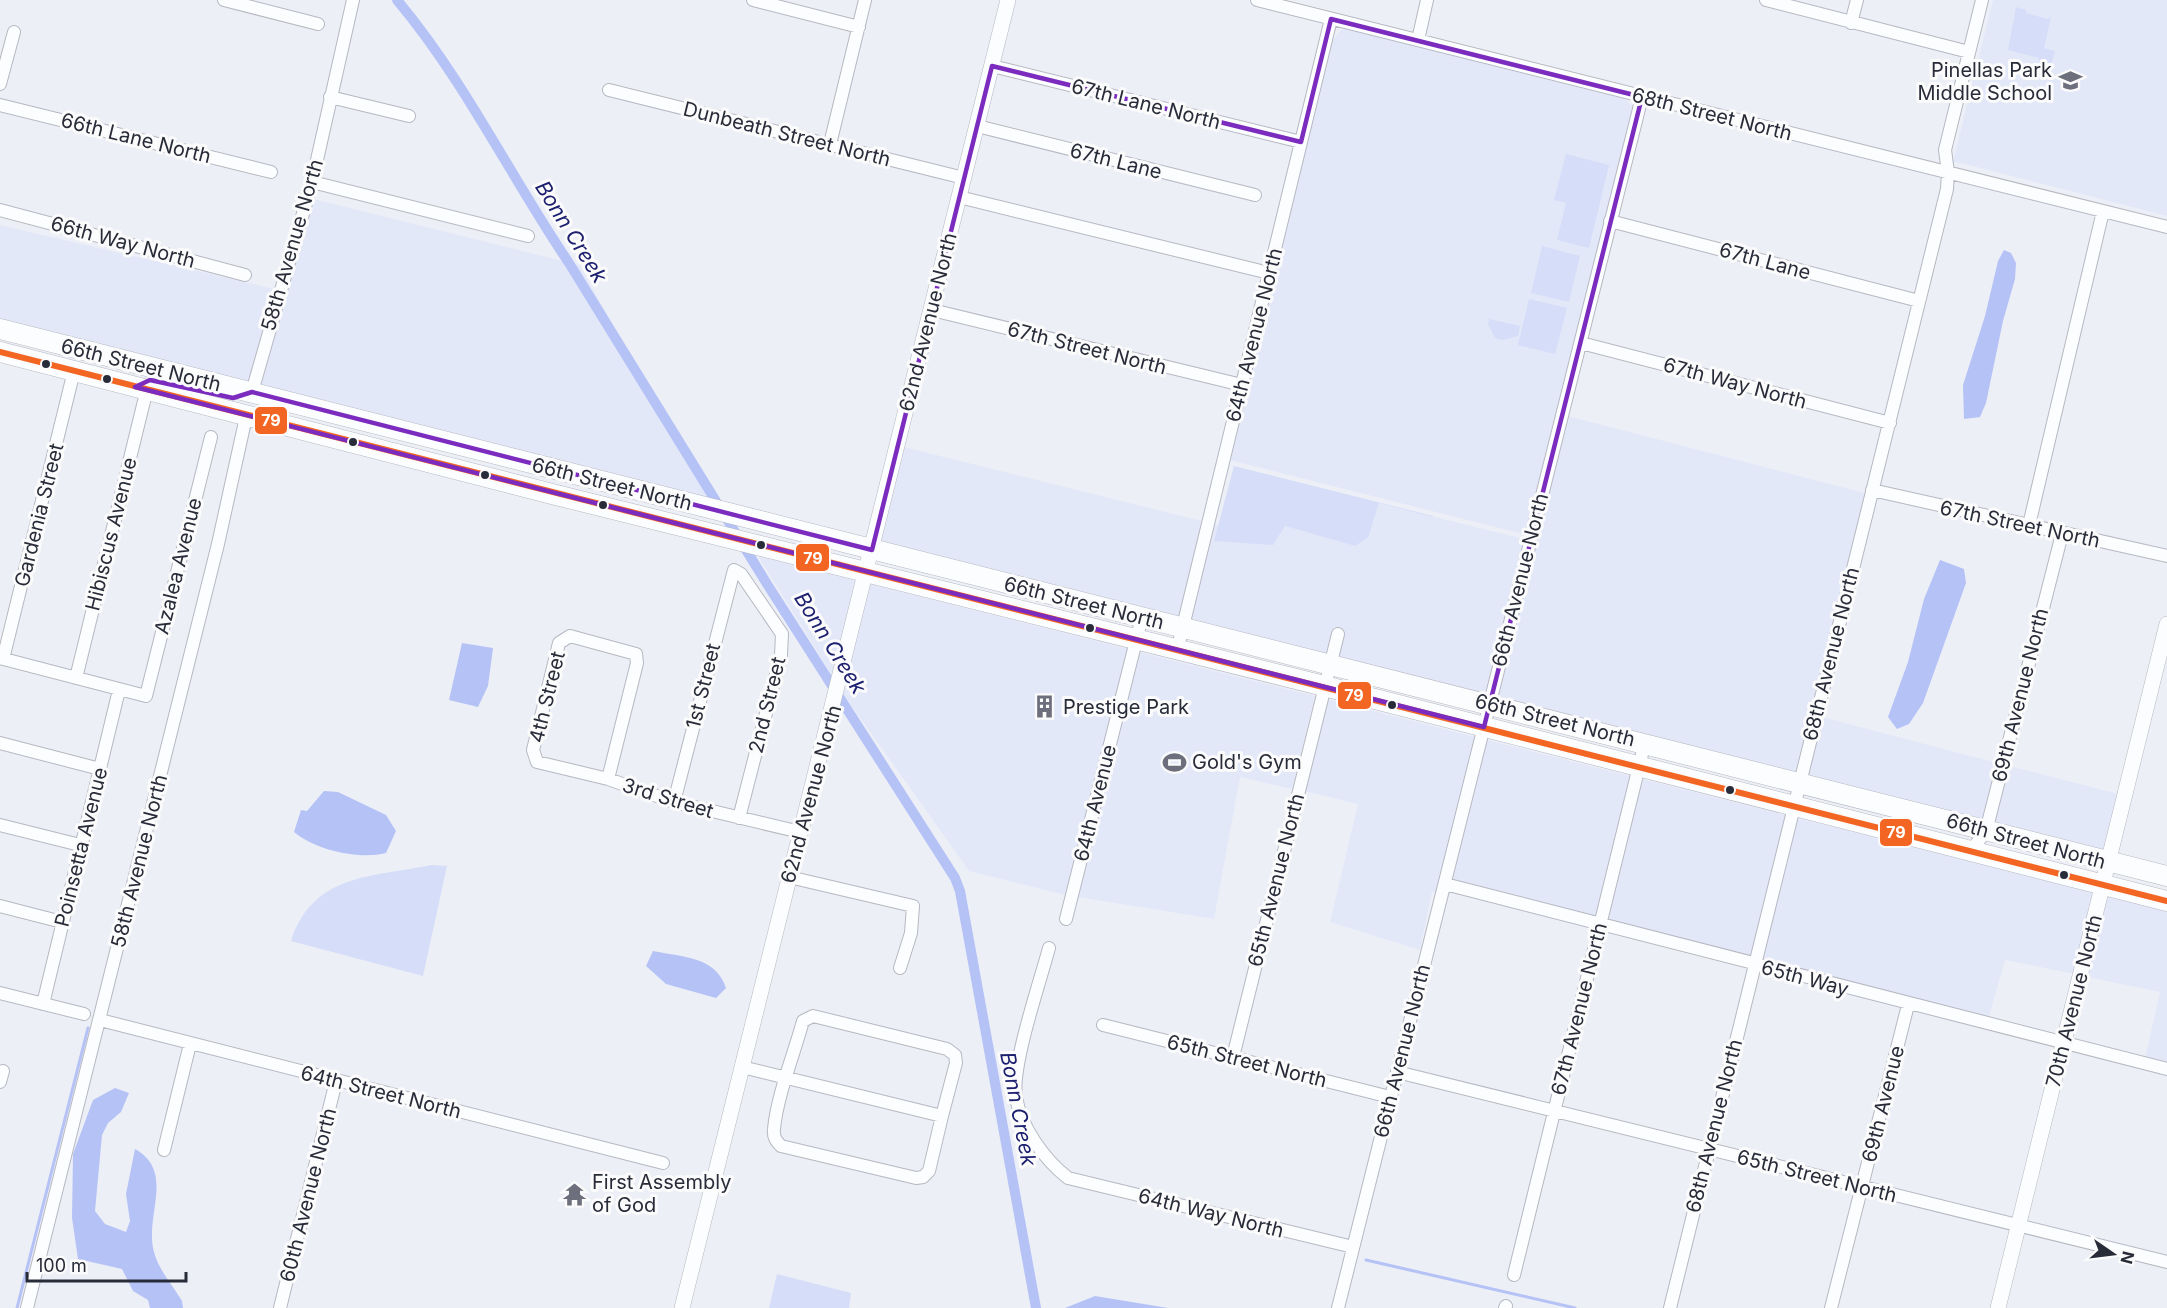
<svg xmlns="http://www.w3.org/2000/svg" width="2167" height="1308" font-family="Inter,sans-serif">
  <rect width="100%" height="100%" fill="#edeff7"/>
  <path fill="#e3e8f9" d="M 1993,0 L 2167,0 L 2167,216 L 1953,161 Z
    M 1345,29 L 1625,99 L 1632,106 L 1632,112 L 1527,535 L 1229,460 L 1332,42 L 1340,31 Z
    M 314,199 L 579,265 L 714,501 L 260,386 Z
    M 0,225 L 274,289 L 248,383 L 0,320 Z
    M 1568,416 L 1865,493 L 1795,775 L 1496,700 Z
    M 904,447 L 1202,521 L 1179,619 L 880,544 Z
    M 1379,503 L 1524,539 L 1484,697 L 1336,659 L 1345,630 L 1334,627 L 1325,656 L 1191,622 L 1214,524 L 1218,525 L 1214,541 L 1285,526 L 1355,546 L 1368,538 Z
    M 758,556 L 858,581 L 834,679 Z
    M 870,584 L 1128,649 L 1065,895 L 969,871 L 843,694 Z
    M 1139,652 L 1315,696 L 1292,789 L 1240,777 L 1214,919 L 1078,897 Z
    M 1327,699 L 1475,737 L 1436,893 L 1432,892 L 1420,950 L 1330,922 L 1358,804 L 1304,791 Z
    M 1822,717 L 1997,763 L 1981,823 L 1807,778 Z
    M 1487,740 L 1630,776 L 1595,918 L 1452,880 Z
    M 2009,766 L 2119,794 L 2104,854 L 1993,826 Z
    M 1642,779 L 1785,815 L 1750,958 L 1607,921 Z
    M 1797,818 L 2095,891 L 2075,974 L 2005,960 L 1988,1020 L 1761,961 Z
    M 2107,894 L 2167,909 L 2167,1064 L 2145,1058 L 2160,992 L 2087,977 Z"/>
  <path fill="#d5ddf8" d="M 2016,7 L 2026,10 L 2026,13 L 2048,19 L 2051,17 L 2044,48 L 2055,51 L 2049,72 L 2037,69 L 2039,58 L 2008,50 Z
    M 1566,154 L 1609,165 L 1589,248 L 1557,240 L 1566,203 L 1554,200 Z
    M 1542,246 L 1580,256 L 1569,302 L 1531,293 Z
    M 1529,299 L 1567,308 L 1555,354 L 1518,345 Z
    M 1489,319 L 1520,326 L 1518,336 L 1502,340 L 1495,338 L 1488,324 Z
    M 1234,466 L 1433,516 L 1433,517 L 1379,503 L 1368,538 L 1355,546 L 1285,526 L 1273,545 L 1214,541 Z
    M 432,865 L 447,866 L 423,976 L 291,941 C 313,873 373,877 432,865 Z
    M 777,1274 L 851,1293 L 849,1308 L 769,1308 Z"/>
  <path fill="#b5c2f6" d="M 2004,250 L 2011,253 L 2016,263 L 2015,279 L 2003,321 L 1986,403 L 1980,417 L 1964,419 L 1963,385 L 1985,316 L 1998,261 Z
    M 1940,560 L 1964,569 L 1966,583 L 1923,703 L 1909,724 L 1897,729 L 1888,717 L 1908,662 L 1924,599 Z
    M 462,643 L 493,648 L 488,686 L 478,707 L 449,700 Z
    M 324,791 L 338,792 L 386,815 L 396,831 L 386,853 C 359,860 315,850 294,832 L 301,810 L 307,811 Z
    M 653,951 C 681,957 716,956 726,988 L 716,998 L 666,984 L 646,966 Z
    M 115,1088 L 129,1093 L 121,1112 L 108,1123 L 102,1135 L 95,1211 L 105,1224 L 126,1232 L 130,1221 L 126,1194 L 135,1149 C 176,1172 144,1216 154,1252 C 158,1269 174,1287 182,1301 L 183,1308 L 150,1308 L 148,1300 L 133,1291 L 122,1269 L 78,1259 L 72,1218 L 73,1154 L 93,1100 Z
    M 1095,1296 L 1168,1308 L 1065,1308 Z"/>
  <g fill="none" stroke-linecap="round" stroke-linejoin="round">
    <path stroke="#b5c2f6" stroke-width="3" d="M 1366,1260 L 1575,1308
      M 17,1308 L 88,1028"/>
    <path stroke="#b5c2f6" stroke-width="10" d="M 397,0 C 465,81 510,176 569,263 L 767,584 L 955,878 L 960,891 L 1036,1308"/>
    <defs>
      <path id="minor" d="M 224,0 L 318,24
        M 753,0 L 859,27
        M 1257,0 L 2167,227
        M 1766,0 L 1969,52
        M 1851,23 L 1857,0
        M 1418,40 L 1427,0
        M 992,66 L 1301,142
        M 0,84 L 14,32
        M 609,90 L 964,178
        M 330,97 L 409,116
        M 0,105 L 271,172
        M 977,126 L 1255,195
        M 830,144 L 865,0
        M 312,182 L 528,236
        M 959,197 L 1269,273
        M 0,210 L 245,275
        M 1610,221 L 1919,301
        M 932,310 L 1242,385
        M 1581,343 L 1890,423
        M 252,392 L 312,182 L 353,0
        M 1872,490 L 2167,556
        M 2029,525 L 2103,211
        M 1177,651 L 1331,19
        M 0,658 L 146,696 L 211,437
        M 3,659 L 74,371
        M 76,678 L 147,389
        M 0,743 L 100,769
        M 608,779 L 637,663 L 636,654 L 570,636 L 559,643 L 533,750 L 537,762 L 608,779 L 674,802 L 800,832
        M 674,802 L 734,570 L 741,574 L 782,634 L 781,655 L 739,818
        M 0,825 L 80,845
        M 1970,852 L 1986,831 L 2062,534
        M 789,877 L 913,906 L 911,933 L 900,968
        M 1445,884 L 2167,1069
        M 0,906 L 62,922
        M 1066,919 L 1142,617
        M 1049,948 C 1040,982 1011,1066 1016,1097 C 1021,1128 1045,1160 1068,1178 L 1353,1247
        M 0,993 L 84,1014
        M 43,1004 L 119,690
        M 100,1020 L 663,1163
        M 1103,1025 L 1390,1097
        M 1233,1057 L 1338,634
        M 742,1067 L 942,1116 L 956,1063 L 955,1055 L 947,1049 L 813,1016 L 803,1021 C 794,1054 777,1096 774,1129 C 773,1137 776,1141 781,1146 L 916,1178 L 923,1177 L 929,1171 L 942,1116
        M 1397,1072 L 2167,1262
        M 0,1082 L 3,1071
        M 164,1150 L 190,1044
        M 1514,1275 L 1645,742
        M 27,1308 L 218,544 L 244,426 L 251,415
        M 280,1308 L 336,1081
        M 1338,1308 L 1642,97
        M 1505,1308 L 1506,1306
        M 1670,1308 L 1947,189 L 1948,172 L 1945,150 L 1982,0
        M 1831,1308 L 1908,1005"/>
      <path id="tertiary" d="M 682,1308 L 1008,0
        M 1998,1308 L 2167,624"/>
      <path id="primary" d="M 0,329 L 2167,876
        M 0,352 L 552,494 L 1324,686 L 2167,901"/>
    </defs>
    <use href="#minor" stroke="#b6b8c2" stroke-width="14"/>
    <use href="#tertiary" stroke="#b6b8c2" stroke-width="16"/>
    <use href="#primary" stroke="#b6b8c2" stroke-width="21"/>
    <use href="#minor" stroke="#fcfdfe" stroke-width="12"/>
    <use href="#tertiary" stroke="#fcfdfe" stroke-width="15"/>
    <use href="#primary" stroke="#fcfdfe" stroke-width="20"/>
    <defs>
      <path id="bus-1" d="M 0,352 L 2167,901"/>
    </defs>
    <use href="#bus-1" stroke="#fbfbfb" stroke-width="10"/>
    <use href="#bus-1" stroke="#f26522" stroke-width="6"/>
  </g>
  <path fill="none" stroke="#7b2cbf" stroke-width="4.5" stroke-linejoin="round" d="M 1331,19 L 1642,97 L 1484,727 L 135,387 L 150,380 L 233,398 L 252,392 L 872,550 L 992,66 L 1301,142 Z"/>
  <defs>
    <symbol id="school-bare" viewBox="-9 -9 18 18"><path d="M0-5L7-2L0 1L-7-2ZM-4 1L0 2.5L4 1V4Q0 6-4 4Z" fill="#6d707c" stroke="#fbfbfb" stroke-width="2.5" paint-order="stroke"/></symbol>
    <symbol id="building-bare" viewBox="-9 -9 18 18"><path d="M-4-6H4V6H1V3H-1V6H-4ZM-2.5-4.3h1.7v1.8h-1.7ZM.8-4.3h1.7v1.8H.8ZM-2.5-1h1.7V.8h-1.7ZM.8-1h1.7V.8H.8Z" fill="#6d707c" stroke="#fbfbfb" stroke-width="2.5" paint-order="stroke"/></symbol>
    <symbol id="stadium-bare" viewBox="-9 -9 18 18"><path d="M0-5a6.5 5 0 1 0 0 10a6.5 5 0 1 0 0-10ZM-3.5-1.8h7v3.6h-7Z" fill="#6d707c" stroke="#fbfbfb" stroke-width="2.5" paint-order="stroke"/></symbol>
    <symbol id="temple-bare" viewBox="-9 -9 18 18"><path d="M0-6L5-2H3V0L6.5 2.5H4V6H1.5V3h-3V6H-4V2.5H-6.5L-3 0V-2H-5Z" fill="#6d707c" stroke="#fbfbfb" stroke-width="2.5" paint-order="stroke"/></symbol>
  </defs>
  <g fill-rule="evenodd">
    <use href="#school-bare" x="2054" y="64" width="33" height="33"/>
    <use href="#building-bare" x="1028" y="690" width="33" height="33"/>
    <use href="#stadium-bare" x="1158" y="746" width="33" height="33"/>
    <use href="#temple-bare" x="558" y="1178" width="33" height="33"/>
  </g>
  <g fill="#282c39" stroke="#fbfbfb" stroke-width="2">
    <circle cx="46" cy="364" r="5"/>
    <circle cx="107" cy="379" r="5"/>
    <circle cx="353" cy="442" r="5"/>
    <circle cx="485" cy="475" r="5"/>
    <circle cx="603" cy="505" r="5"/>
    <circle cx="761" cy="545" r="5"/>
    <circle cx="1090" cy="628" r="5"/>
    <circle cx="1392" cy="705" r="5"/>
    <circle cx="1730" cy="790" r="5"/>
    <circle cx="2064" cy="875" r="5"/>
  </g>
  <g text-anchor="middle" stroke-width="6" stroke-linejoin="round" paint-order="stroke">
    <g font-size="20" fill="#282c39" stroke="#fbfbfb" text-anchor="start">
      <text x="2052" y="77" text-anchor="end">Pinellas Park<tspan x="2052" dy="23">Middle School</tspan></text>
      <text x="1063" y="714">Prestige Park</text>
      <text x="1192" y="769">Gold's Gym</text>
      <text x="592" y="1189">First Assembly<tspan x="592" dy="23">of God</tspan></text>
    </g>
    <g font-size="20" fill="#282c39" stroke="#fbfbfb">
      <text transform="translate(1146 104) rotate(14)" y="7">67th Lane North</text>
      <text transform="translate(1712 114) rotate(14)" y="7">68th Street North</text>
      <text transform="translate(787 134) rotate(14)" y="7">Dunbeath Street North</text>
      <text transform="translate(136 138) rotate(14)" y="7">66th Lane North</text>
      <text transform="translate(1116 161) rotate(14)" y="7">67th Lane</text>
      <text transform="translate(123 242) rotate(15)" y="7">66th Way North</text>
      <text transform="translate(292 245) rotate(-74)" y="7">58th Avenue North</text>
      <text transform="translate(1765 261) rotate(15)" y="7">67th Lane</text>
      <text transform="translate(928 322) rotate(-76)" y="7">62nd Avenue North</text>
      <text transform="translate(1254 335) rotate(-76)" y="7">64th Avenue North</text>
      <text transform="translate(1087 348) rotate(14)" y="7">67th Street North</text>
      <text transform="translate(141 365) rotate(14)" y="7">66th Street North</text>
      <text transform="translate(1735 383) rotate(15)" y="7">67th Way North</text>
      <text transform="translate(612 484) rotate(14)" y="7">66th Street North</text>
      <text transform="translate(39 515) rotate(-76)" y="7">Gardenia Street</text>
      <text transform="translate(2020 524) rotate(12)" y="7">67th Street North</text>
      <text transform="translate(111 534) rotate(-76)" y="7">Hibiscus Avenue</text>
      <text transform="translate(178 566) rotate(-76)" y="7">Azalea Avenue</text>
      <text transform="translate(1520 580) rotate(-76)" y="7">66th Avenue North</text>
      <text transform="translate(1084 603) rotate(14)" y="7">66th Street North</text>
      <text transform="translate(1831 654) rotate(-76)" y="7">68th Avenue North</text>
      <text transform="translate(703 686) rotate(-76)" y="7">1st Street</text>
      <text transform="translate(2020 695) rotate(-76)" y="7">69th Avenue North</text>
      <text transform="translate(547 697) rotate(-76)" y="7">4th Street</text>
      <text transform="translate(767 705) rotate(-76)" y="7">2nd Street</text>
      <text transform="translate(1555 720) rotate(14)" y="7">66th Street North</text>
      <text transform="translate(811 794) rotate(-75)" y="7">62nd Avenue North</text>
      <text transform="translate(668 798) rotate(17)" y="7">3rd Street</text>
      <text transform="translate(1095 803) rotate(-76)" y="7">64th Avenue</text>
      <text transform="translate(2026 841) rotate(15)" y="7">66th Street North</text>
      <text transform="translate(81 847) rotate(-76)" y="7">Poinsetta Avenue</text>
      <text transform="translate(139 861) rotate(-76)" y="7">58th Avenue North</text>
      <text transform="translate(1276 880) rotate(-76)" y="7">65th Avenue North</text>
      <text transform="translate(1805 978) rotate(15)" y="7">65th Way</text>
      <text transform="translate(2074 1001) rotate(-76)" y="7">70th Avenue North</text>
      <text transform="translate(1579 1009) rotate(-76)" y="7">67th Avenue North</text>
      <text transform="translate(1402 1051) rotate(-76)" y="7">66th Avenue North</text>
      <text transform="translate(1247 1061) rotate(14)" y="7">65th Street North</text>
      <text transform="translate(381 1092) rotate(14)" y="7">64th Street North</text>
      <text transform="translate(1883 1104) rotate(-76)" y="7">69th Avenue</text>
      <text transform="translate(1714 1126) rotate(-76)" y="7">68th Avenue North</text>
      <text transform="translate(1817 1176) rotate(14)" y="7">65th Street North</text>
      <text transform="translate(308 1195) rotate(-76)" y="7">60th Avenue North</text>
      <text transform="translate(1211 1213) rotate(14)" y="7">64th Way North</text>
    </g>
    <g font-size="21" font-style="italic" fill="#1c206f" stroke="#fbfbfb">
      <text transform="translate(571 232) rotate(58)" y="7">Bonn Creek</text>
      <text transform="translate(830 643) rotate(58)" y="7">Bonn Creek</text>
      <text transform="translate(1018 1109) rotate(79)" y="7">Bonn Creek</text>
    </g>
  </g>
  <g stroke="#fbfbfb" stroke-width="2">
    <rect x="254" y="406" width="34" height="29" rx="6" fill="#f26522"/>
    <rect x="795" y="543" width="35" height="29" rx="6" fill="#f26522"/>
    <rect x="1337" y="681" width="35" height="29" rx="6" fill="#f26522"/>
    <rect x="1879" y="818" width="34" height="29" rx="6" fill="#f26522"/>
  </g>
  <g font-size="16" text-anchor="middle" font-weight="bold" fill="#fff">
    <text x="271" y="426">79</text>
    <text x="813" y="564">79</text>
    <text x="1354" y="701">79</text>
    <text x="1896" y="838">79</text>
  </g>
  <g transform="translate(2113 1254) rotate(104)" stroke="#fbfbfb" stroke-width="4.5" paint-order="stroke">
  <path d="M0-4.5L10 22L0 15L-10 22Z" fill="#282c39"/>
  <text y="-9" font-size="16" font-weight="bold" text-anchor="middle" fill="#282c39">N</text>
  </g>
  <path d="M27 1272v9h159v-9" fill="none" stroke="#282c39" stroke-width="3"/>
  <text x="36" y="1272" font-size="18" fill="#282c39" stroke="#fbfbfb" stroke-width="4.5" paint-order="stroke">100 m</text>
</svg>
